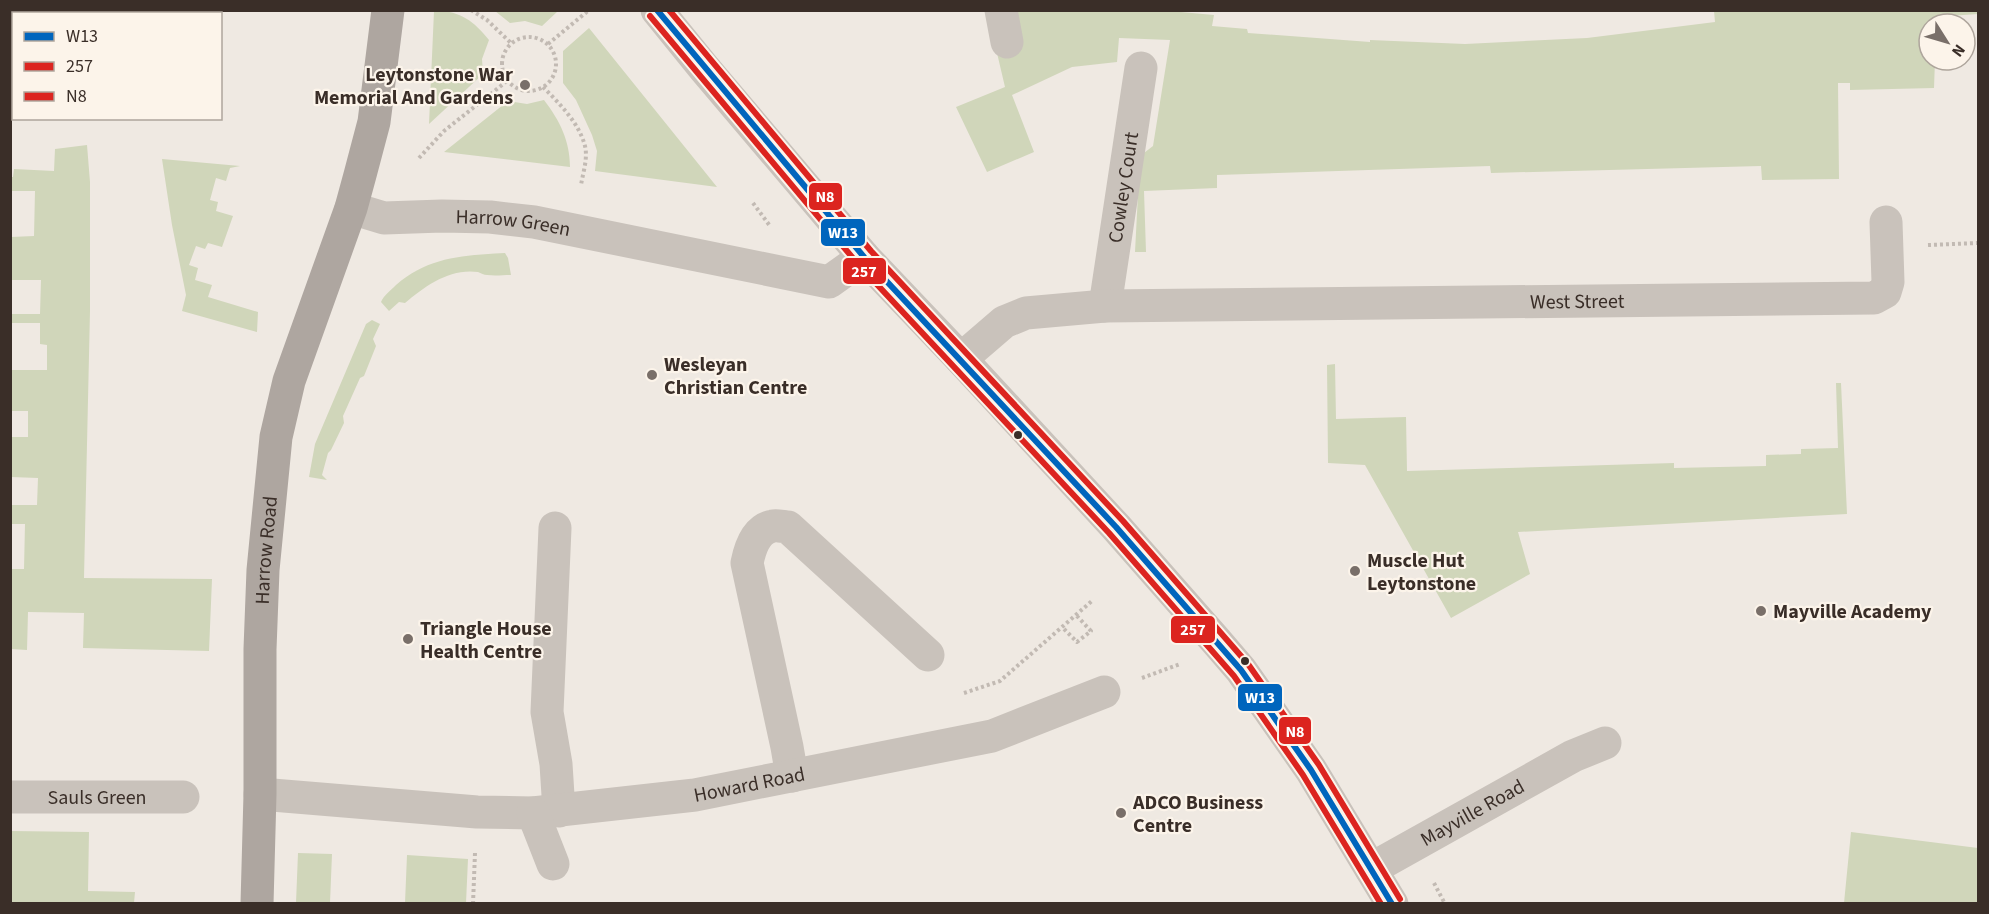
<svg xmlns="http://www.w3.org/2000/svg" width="1989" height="914" font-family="'Source Sans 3',sans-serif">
  <rect width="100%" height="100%" fill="#efe9e2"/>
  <path fill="#d0d6ba" d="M 11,10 L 66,11 L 67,13 L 14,14 L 13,46 L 11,47 Z
    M 434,11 C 459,10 473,20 489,40 L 482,59 L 483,74 L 429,124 Z
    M 495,11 L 558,11 L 542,26 L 525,21 L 510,23 Z
    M 1012,11 L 1170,11 L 1214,15 L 1212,26 L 1247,29 L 1248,33 L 1370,42 L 1370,40 L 1465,44 L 1587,38 L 1715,22 L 1714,11 L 1978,11 L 1978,14 L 1935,17 L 1935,24 L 1929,24 L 1929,60 L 1935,60 L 1934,88 L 1850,90 L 1850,83 L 1838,83 L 1839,179 L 1762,180 L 1761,166 L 1491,173 L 1490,166 L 1217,175 L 1217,188 L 1144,191 L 1146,252 L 1135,252 L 1140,156 L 1153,146 L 1170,40 L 1119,38 L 1117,62 L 1072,67 L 1012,95 L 1034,152 L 987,172 L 956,107 L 1005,87 L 997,53 Z
    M 589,28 L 717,187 L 595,171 L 597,151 L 592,135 L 576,100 L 563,83 L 563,51 Z
    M 544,100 C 560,121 570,141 570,167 L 444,152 L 508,101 L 527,104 Z
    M 87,145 L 90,182 L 90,311 L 84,578 L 212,579 L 209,651 L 83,648 L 84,613 L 28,612 L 27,650 L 11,649 L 11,569 L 24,569 L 25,524 L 11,524 L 11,505 L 37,505 L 38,478 L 11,477 L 11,437 L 28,437 L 28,411 L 11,411 L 11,370 L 47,370 L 47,345 L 40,344 L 40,323 L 11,323 L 11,314 L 40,314 L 41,280 L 11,280 L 11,237 L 34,236 L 35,191 L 11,191 L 11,177 L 13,177 L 14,169 L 54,171 L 55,149 Z
    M 162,159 L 240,166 L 230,168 L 226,181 L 216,178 L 210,200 L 218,202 L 216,211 L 233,216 L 222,247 L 208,243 L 205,249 L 196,246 L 189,265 L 198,268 L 195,280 L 212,285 L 208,297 L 258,312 L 257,332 L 182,311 L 186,295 L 172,225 Z
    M 505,253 L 508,258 L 511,275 C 504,275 495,276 487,275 C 484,275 481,273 478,272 C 450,268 425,286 405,303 L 399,302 L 389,311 L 381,302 C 384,295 390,291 396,285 C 428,257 464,255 505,253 Z
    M 372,320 L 380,324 L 373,339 L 376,346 L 364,376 L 360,378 L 343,416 L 344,423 L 331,450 L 328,453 L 322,475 L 327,480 L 309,477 L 315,444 L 366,324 Z
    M 1335,364 L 1336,419 L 1406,417 L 1407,471 L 1674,463 L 1674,468 L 1766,466 L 1766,455 L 1801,454 L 1801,449 L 1838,448 L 1836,383 L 1841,383 L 1847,514 L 1518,532 L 1530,574 L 1451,618 L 1365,465 L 1328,463 L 1327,365 Z
    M 11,831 L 89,832 L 88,891 L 135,892 L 134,903 L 11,903 Z
    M 1851,832 L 1978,848 L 1978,903 L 1844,903 Z
    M 298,853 L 332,854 L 330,903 L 296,903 Z
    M 407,855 L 468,859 L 466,903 L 405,903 Z"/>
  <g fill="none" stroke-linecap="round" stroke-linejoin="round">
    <path stroke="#c2bab3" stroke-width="4" stroke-dasharray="3 3" stroke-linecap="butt" d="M 471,10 L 487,20 L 511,43
      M502 64a27 27 0 1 1 54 0a27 27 0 1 1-54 0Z
      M 548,44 L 589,10
      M 543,87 C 560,104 579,123 585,146 C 588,158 583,173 581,185
      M 419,158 L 444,131 L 507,81
      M 753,203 L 770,226
      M 1928,245 L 1978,243
      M 1064,629 L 1077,642 L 1091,631 L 1076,615
      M 1142,678 L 1180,664
      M 964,693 L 1000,681 L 1093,600
      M 1434,883 L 1445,904
      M 473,904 L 475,853"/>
    <g stroke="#c9c2bb" stroke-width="33">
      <path d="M 657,10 L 704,68 L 864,257 L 961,359 L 1116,527 L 1217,642 L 1241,670 L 1311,770 L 1392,904"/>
      <path d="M 1001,10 L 1007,42"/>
      <path id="s1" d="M 351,208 L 384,218 L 442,216 L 490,217 L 534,222 L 829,282 L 864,257"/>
      <path id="s2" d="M 1105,306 L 1141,68"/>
      <path id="s3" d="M 961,359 L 1004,322 L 1026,313 L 1105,306 L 1874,298 L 1885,292 L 1888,282 L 1886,222"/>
      <path d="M 555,528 L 547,712 L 556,764 L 559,811"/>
      <path d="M 792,776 L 787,747 L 747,563 C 750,548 756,529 773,526 C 777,525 784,527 788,527 L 928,655"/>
      <path id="s4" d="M 260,794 L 477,812 L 533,813 L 695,795 L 992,736 L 1104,692"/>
      <path id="s5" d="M 10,797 L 183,797"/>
      <path d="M 533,813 L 553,864"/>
      <path id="s6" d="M 1371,869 L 1573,756 L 1605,743"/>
    </g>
    <path stroke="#aea6a0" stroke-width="33" id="s7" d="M 257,904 L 260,794 L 260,649 L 263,570 L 276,437 L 289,381 L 351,208 L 360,175 L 374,122 L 388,10"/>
    <defs>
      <path id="bus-1" d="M 657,10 L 864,257 L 1116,527 L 1241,670 L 1311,770 L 1392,904"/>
      <path id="bus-2" d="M 650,16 L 857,263 L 1109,533 L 1234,676 L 1303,775 L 1381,904"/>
      <path id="bus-3" d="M 669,10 L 871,251 L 1123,521 L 1248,664 L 1319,765 L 1400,899"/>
    </defs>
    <use href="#bus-1" stroke="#fcf4ea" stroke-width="10"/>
    <use href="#bus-2" stroke="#fcf4ea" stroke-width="10"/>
    <use href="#bus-3" stroke="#fcf4ea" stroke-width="10"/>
    <use href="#bus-1" stroke="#0065bd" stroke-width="6"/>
    <use href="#bus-2" stroke="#dc241f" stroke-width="6"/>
    <use href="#bus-3" stroke="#dc241f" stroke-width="6"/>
  </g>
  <g fill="#796f69" stroke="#fcf4ea" stroke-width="2">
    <circle cx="525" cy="85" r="6"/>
    <circle cx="652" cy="375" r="6"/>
    <circle cx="1355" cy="571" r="6"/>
    <circle cx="1761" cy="611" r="6"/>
    <circle cx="408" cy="639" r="6"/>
    <circle cx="1121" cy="813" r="6"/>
  </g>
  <g fill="#3a2e28" stroke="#fcf4ea" stroke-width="2">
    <circle cx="1018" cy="435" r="5"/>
    <circle cx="1245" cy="661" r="5"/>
  </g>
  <g text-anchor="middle" stroke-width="4.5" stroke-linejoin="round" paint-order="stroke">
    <g font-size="20" font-weight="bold" fill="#3a2e28" stroke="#fcf4ea" text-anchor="start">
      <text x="513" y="81" text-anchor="end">Leytonstone War<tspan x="513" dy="23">Memorial And Gardens</tspan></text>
      <text x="664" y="371">Wesleyan<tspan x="664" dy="23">Christian Centre</tspan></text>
      <text x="1367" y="567">Muscle Hut<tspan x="1367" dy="23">Leytonstone</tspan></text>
      <text x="1773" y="618">Mayville Academy</text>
      <text x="420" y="635">Triangle House<tspan x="420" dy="23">Health Centre</tspan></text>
      <text x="1133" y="809">ADCO Business<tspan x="1133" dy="23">Centre</tspan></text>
    </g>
    <g font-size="20" fill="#3a2e28" stroke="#fcf4ea">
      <text dy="7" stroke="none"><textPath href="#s2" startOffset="120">Cowley Court</textPath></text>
      <text dy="7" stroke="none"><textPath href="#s1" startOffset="164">Harrow Green</textPath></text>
      <text dy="7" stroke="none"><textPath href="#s3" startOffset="632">West Street</textPath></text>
      <text dy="7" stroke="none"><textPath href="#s7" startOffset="354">Harrow Road</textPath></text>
      <text dy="7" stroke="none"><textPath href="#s4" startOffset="492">Howard Road</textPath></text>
      <text dy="7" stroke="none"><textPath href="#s5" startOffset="87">Sauls Green</textPath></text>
      <text dy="7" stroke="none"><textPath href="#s6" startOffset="116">Mayville Road</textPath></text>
    </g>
  </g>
  <g stroke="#fcf4ea" stroke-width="2">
    <rect x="808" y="182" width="35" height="29" rx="6" fill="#dc241f"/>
    <rect x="820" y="218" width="46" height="29" rx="6" fill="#0065bd"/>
    <rect x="842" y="257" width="45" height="28" rx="6" fill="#dc241f"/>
    <rect x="1170" y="615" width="46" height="29" rx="6" fill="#dc241f"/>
    <rect x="1237" y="683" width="46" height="29" rx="6" fill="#0065bd"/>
    <rect x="1278" y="716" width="34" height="29" rx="6" fill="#dc241f"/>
  </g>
  <g font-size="16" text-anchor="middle" font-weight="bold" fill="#fff">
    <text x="825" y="202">N8</text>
    <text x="843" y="238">W13</text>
    <text x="864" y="277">257</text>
    <text x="1193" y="635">257</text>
    <text x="1260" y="703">W13</text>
    <text x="1295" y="737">N8</text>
  </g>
  <rect width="1989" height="914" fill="none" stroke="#3a2e28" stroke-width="24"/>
  <rect x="12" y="12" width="210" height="108" fill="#fcf4ea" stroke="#aea59c" stroke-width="1.5"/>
  <rect x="24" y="32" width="30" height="9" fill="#0065bd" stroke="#aea59c" stroke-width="1.5"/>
  <text x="66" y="42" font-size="18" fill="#3a2e28">W13</text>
  <rect x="24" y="62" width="30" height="9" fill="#dc241f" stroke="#aea59c" stroke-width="1.5"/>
  <text x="66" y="72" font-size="18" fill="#3a2e28">257</text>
  <rect x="24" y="92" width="30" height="9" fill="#dc241f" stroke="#aea59c" stroke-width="1.5"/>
  <text x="66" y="102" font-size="18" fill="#3a2e28">N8</text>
  <g transform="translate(1947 42) rotate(127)"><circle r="28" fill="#fcf4ea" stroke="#aea59c" stroke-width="1.5"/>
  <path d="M0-4.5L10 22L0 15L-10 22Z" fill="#796f69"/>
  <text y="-9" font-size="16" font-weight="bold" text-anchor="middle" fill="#3a2e28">N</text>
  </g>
</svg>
